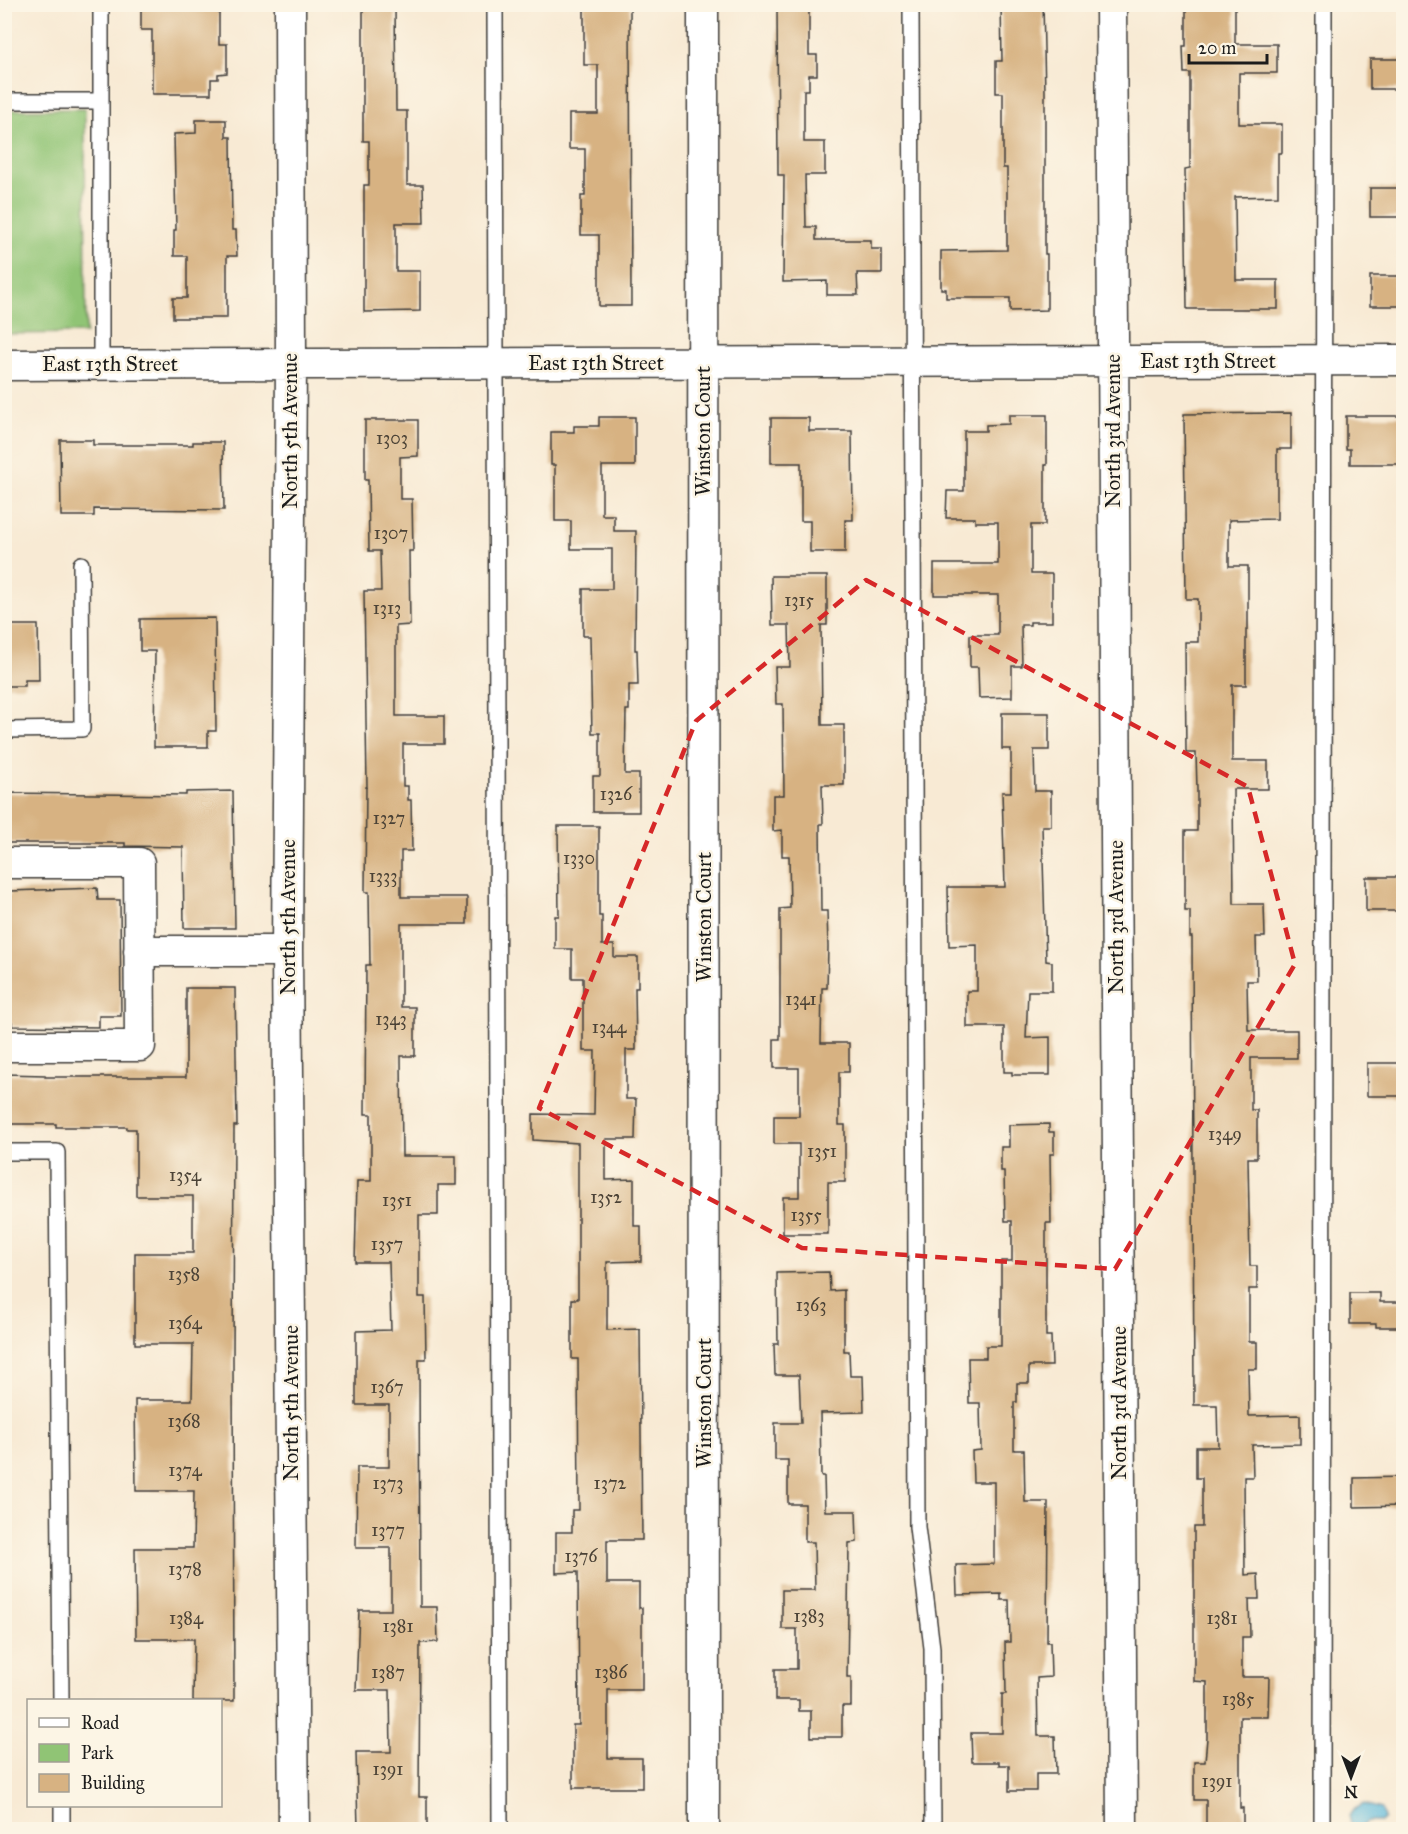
<svg xmlns="http://www.w3.org/2000/svg" width="1408" height="1834" font-family="'IM FELL Great Primer',serif">
  <rect width="100%" height="100%" fill="#fcf5e5"/>
  <filter id="ink" filterUnits="userSpaceOnUse"><feTurbulence type="fractalNoise" baseFrequency=".0167" numOctaves="2"/><feDisplacementMap in="SourceGraphic" scale="12" xChannelSelector="R" yChannelSelector="G"/><feConvolveMatrix kernelMatrix="1 2 1 2 8 2 1 2 1" color-interpolation-filters="sRGB"/></filter>
  <filter id="wash" filterUnits="userSpaceOnUse"><feTurbulence type="fractalNoise" baseFrequency=".008" numOctaves="4" result="noise"/><feDisplacementMap in="SourceGraphic" scale="24" xChannelSelector="R" yChannelSelector="G"/><feGaussianBlur stdDeviation="1.35" result="paint"/><feColorMatrix in="noise" values="0 0 0 0 0 0 0 0 0 0 0 0 0 0 0 0 0 1.4 0 .05"/><feComposite in="paint" operator="in"/></filter>
  <g filter="url(#wash)">
    <rect width="100%" height="100%" fill="#f8ead4"/>
    <path fill="#90c475" stroke="#567048" stroke-width="1.5" d="M 85,109 L 86,333 L 5,334 L 5,110 Z"/>
    <path fill="#5ebadc" stroke="#3d6b7c" stroke-width="1.5" d="M 1364,1804 L 1382,1809 L 1384,1818 L 1380,1822 L 1368,1822 L 1360,1827 L 1354,1827 L 1351,1823 L 1349,1816 L 1353,1810 Z"/>
    <g id="blocks">
      <path fill="#d7b282" d="M 145,4 L 219,4 L 219,44 L 227,44 L 227,73 L 218,74 L 218,79 L 211,79 L 211,94 L 152,94 L 152,30 L 141,30 L 141,7 L 145,7 Z
        M 363,4 L 395,4 L 396,111 L 407,111 L 407,185 L 423,185 L 424,223 L 396,223 L 396,271 L 420,271 L 420,311 L 364,312 L 364,185 L 369,185 L 369,141 L 363,141 Z
        M 584,4 L 630,4 L 631,306 L 599,306 L 599,235 L 581,235 L 581,196 L 585,196 L 585,149 L 569,149 L 569,114 L 598,114 L 598,65 L 584,65 Z
        M 777,4 L 809,4 L 809,55 L 817,55 L 817,75 L 809,75 L 809,90 L 804,90 L 804,142 L 825,142 L 825,175 L 805,175 L 806,227 L 816,227 L 816,240 L 871,240 L 871,249 L 882,249 L 882,273 L 857,273 L 858,295 L 827,295 L 827,281 L 783,282 L 784,175 L 778,175 Z
        M 1001,4 L 1043,4 L 1045,93 L 1045,254 L 1047,254 L 1047,310 L 1010,311 L 1010,298 L 946,298 L 946,289 L 941,289 L 941,251 L 1007,250 L 1007,168 L 1003,168 L 1003,93 L 996,93 L 996,61 L 1002,61 Z
        M 1186,6 L 1235,6 L 1235,44 L 1277,44 L 1277,73 L 1239,73 L 1239,124 L 1282,124 L 1282,153 L 1278,153 L 1278,196 L 1235,197 L 1236,280 L 1278,280 L 1278,309 L 1187,309 L 1185,169 L 1190,168 L 1190,73 L 1184,73 L 1183,46 L 1186,46 Z
        M 1370,59 L 1404,59 L 1404,89 L 1370,89 Z
        M 196,120 L 226,120 L 226,137 L 231,137 L 232,230 L 236,230 L 237,256 L 227,256 L 227,318 L 173,318 L 173,298 L 187,298 L 187,256 L 174,256 L 174,230 L 176,230 L 174,134 L 196,133 Z
        M 1370,188 L 1404,188 L 1404,217 L 1370,217 Z
        M 1370,276 L 1404,276 L 1404,306 L 1370,306 Z
        M 1291,413 L 1291,449 L 1277,449 L 1277,519 L 1229,520 L 1229,566 L 1248,566 L 1248,630 L 1246,630 L 1246,685 L 1232,685 L 1232,761 L 1268,761 L 1268,789 L 1233,789 L 1234,904 L 1264,904 L 1265,937 L 1256,937 L 1257,981 L 1247,981 L 1248,1030 L 1297,1030 L 1297,1058 L 1251,1058 L 1251,1110 L 1257,1110 L 1257,1158 L 1248,1158 L 1250,1266 L 1257,1266 L 1257,1289 L 1249,1289 L 1249,1342 L 1257,1342 L 1257,1369 L 1248,1369 L 1249,1416 L 1300,1415 L 1300,1444 L 1252,1445 L 1253,1477 L 1244,1477 L 1245,1575 L 1258,1574 L 1259,1599 L 1249,1599 L 1250,1637 L 1242,1637 L 1242,1677 L 1269,1677 L 1268,1717 L 1240,1717 L 1240,1808 L 1243,1808 L 1243,1830 L 1206,1830 L 1206,1800 L 1194,1800 L 1194,1762 L 1205,1762 L 1207,1738 L 1207,1682 L 1194,1681 L 1194,1527 L 1202,1527 L 1202,1478 L 1196,1478 L 1196,1447 L 1218,1447 L 1217,1405 L 1194,1405 L 1192,937 L 1190,937 L 1190,911 L 1185,911 L 1185,831 L 1197,831 L 1197,789 L 1196,753 L 1186,753 L 1185,642 L 1198,642 L 1198,599 L 1186,599 L 1184,414 Z
        M 1009,415 L 1047,415 L 1047,465 L 1045,465 L 1045,525 L 1031,525 L 1031,574 L 1052,574 L 1052,622 L 1030,622 L 1030,625 L 1021,625 L 1022,666 L 1012,666 L 1012,697 L 979,698 L 978,667 L 970,667 L 970,635 L 998,635 L 998,595 L 934,595 L 934,564 L 998,564 L 998,522 L 975,522 L 975,518 L 946,518 L 947,491 L 964,491 L 964,431 L 986,431 L 986,425 L 1009,424 Z
        M 1346,416 L 1404,416 L 1404,464 L 1350,464 L 1350,449 L 1346,449 Z
        M 599,417 L 635,417 L 635,466 L 602,466 L 602,515 L 614,515 L 614,531 L 636,531 L 635,650 L 637,650 L 638,685 L 629,685 L 629,710 L 626,710 L 625,774 L 639,774 L 639,812 L 593,812 L 593,776 L 600,776 L 600,733 L 592,733 L 590,636 L 583,636 L 583,589 L 612,589 L 612,549 L 571,549 L 571,521 L 555,521 L 555,465 L 551,465 L 551,432 L 574,432 L 574,426 L 599,426 Z
        M 771,418 L 809,418 L 809,431 L 852,431 L 853,520 L 845,520 L 845,552 L 810,552 L 810,521 L 801,521 L 801,463 L 771,463 Z
        M 365,420 L 418,420 L 418,456 L 400,457 L 400,499 L 412,499 L 413,551 L 409,551 L 410,625 L 396,626 L 396,716 L 444,716 L 444,744 L 403,744 L 403,786 L 408,786 L 408,800 L 411,800 L 412,851 L 401,851 L 401,897 L 467,897 L 467,924 L 401,924 L 401,1007 L 415,1007 L 415,1056 L 401,1056 L 402,1156 L 456,1156 L 456,1185 L 438,1185 L 438,1215 L 419,1215 L 419,1297 L 425,1297 L 426,1359 L 419,1359 L 420,1607 L 437,1607 L 438,1642 L 420,1643 L 419,1797 L 427,1797 L 427,1830 L 358,1827 L 356,1752 L 391,1752 L 390,1690 L 356,1690 L 359,1610 L 391,1610 L 391,1548 L 356,1548 L 357,1467 L 389,1467 L 389,1405 L 356,1405 L 356,1331 L 391,1330 L 389,1262 L 355,1262 L 357,1181 L 371,1181 L 371,1114 L 365,1114 L 366,965 L 370,965 L 369,892 L 365,892 L 366,787 L 367,787 L 364,591 L 381,591 L 380,551 L 369,551 L 368,480 L 365,480 Z
        M 60,440 L 93,440 L 93,445 L 193,445 L 193,442 L 223,442 L 224,510 L 94,509 L 94,516 L 61,516 Z
        M 771,576 L 827,576 L 827,625 L 821,625 L 822,725 L 844,725 L 844,785 L 822,785 L 823,824 L 820,824 L 821,911 L 827,911 L 828,947 L 827,988 L 822,988 L 821,1043 L 849,1043 L 849,1072 L 839,1072 L 839,1125 L 845,1125 L 845,1182 L 828,1182 L 828,1234 L 783,1234 L 783,1197 L 799,1197 L 799,1144 L 774,1144 L 774,1116 L 799,1116 L 799,1068 L 774,1068 L 774,1039 L 780,1039 L 780,909 L 790,908 L 789,856 L 782,856 L 782,830 L 773,831 L 773,795 L 784,795 L 783,704 L 776,704 L 775,667 L 790,667 L 789,625 L 772,625 Z
        M 215,618 L 216,731 L 208,731 L 208,747 L 154,747 L 155,651 L 140,651 L 140,619 Z
        M 4,625 L 38,625 L 39,680 L 25,680 L 25,686 L 4,686 Z
        M 1002,713 L 1049,713 L 1049,750 L 1034,750 L 1035,791 L 1051,791 L 1051,826 L 1042,826 L 1046,961 L 1052,962 L 1052,991 L 1028,991 L 1026,1038 L 1050,1037 L 1050,1075 L 1012,1075 L 1012,1072 L 1004,1072 L 1004,1027 L 967,1027 L 967,991 L 977,991 L 977,945 L 949,946 L 948,887 L 1005,887 L 1002,792 L 1011,792 L 1011,749 L 1002,749 Z
        M 233,791 L 235,928 L 184,928 L 183,847 L 125,846 L 125,843 L 4,843 L 4,793 L 186,795 L 186,792 Z
        M 558,826 L 599,826 L 599,916 L 602,916 L 602,945 L 614,945 L 614,957 L 638,957 L 638,988 L 635,988 L 636,1050 L 626,1050 L 626,1099 L 636,1099 L 635,1139 L 606,1139 L 606,1180 L 634,1179 L 634,1226 L 641,1226 L 641,1261 L 607,1262 L 607,1330 L 640,1329 L 642,1540 L 607,1540 L 607,1583 L 639,1583 L 639,1608 L 642,1608 L 642,1690 L 608,1690 L 608,1758 L 642,1758 L 642,1788 L 573,1788 L 573,1725 L 579,1725 L 578,1572 L 556,1573 L 556,1532 L 572,1532 L 572,1510 L 579,1510 L 578,1359 L 572,1359 L 572,1299 L 578,1299 L 578,1143 L 533,1140 L 533,1114 L 594,1115 L 595,1051 L 583,1051 L 583,978 L 572,978 L 572,949 L 555,949 L 555,916 L 559,916 Z
        M 1366,877 L 1404,877 L 1404,911 L 1366,911 Z
        M 97,888 L 98,900 L 120,900 L 121,1016 L 99,1016 L 99,1027 L 12,1026 L 12,1022 L 4,1022 L 4,895 L 10,895 L 10,891 Z
        M 186,988 L 235,988 L 237,1126 L 234,1126 L 233,1360 L 234,1701 L 193,1701 L 194,1639 L 136,1639 L 135,1548 L 193,1548 L 194,1491 L 136,1491 L 135,1400 L 192,1400 L 193,1344 L 135,1344 L 135,1253 L 193,1253 L 193,1196 L 136,1196 L 136,1129 L 127,1129 L 127,1127 L 56,1127 L 56,1124 L 4,1124 L 4,1074 L 45,1075 L 45,1077 L 186,1077 Z
        M 1367,1063 L 1404,1063 L 1404,1096 L 1367,1096 Z
        M 1049,1124 L 1049,1132 L 1054,1132 L 1054,1154 L 1050,1154 L 1051,1223 L 1046,1223 L 1046,1336 L 1051,1336 L 1052,1366 L 1029,1366 L 1029,1383 L 1017,1383 L 1017,1402 L 1014,1402 L 1014,1450 L 1024,1450 L 1025,1502 L 1048,1502 L 1047,1642 L 1050,1642 L 1051,1677 L 1037,1678 L 1038,1736 L 1055,1736 L 1056,1774 L 1036,1774 L 1036,1791 L 1009,1791 L 1009,1765 L 999,1765 L 999,1762 L 972,1762 L 971,1733 L 1002,1733 L 1002,1694 L 1006,1694 L 1005,1642 L 1010,1642 L 1009,1600 L 1001,1600 L 1001,1594 L 957,1595 L 956,1565 L 994,1564 L 994,1482 L 973,1482 L 972,1451 L 981,1450 L 980,1403 L 969,1403 L 968,1358 L 986,1358 L 986,1346 L 1001,1346 L 1001,1261 L 1012,1261 L 1012,1221 L 1005,1221 L 1004,1171 L 1001,1171 L 1001,1147 L 1009,1147 L 1009,1125 Z
        M 829,1272 L 830,1291 L 844,1290 L 844,1351 L 849,1351 L 850,1376 L 863,1376 L 864,1412 L 820,1413 L 821,1476 L 824,1476 L 825,1511 L 856,1511 L 857,1542 L 849,1543 L 847,1677 L 851,1677 L 851,1706 L 842,1706 L 842,1737 L 811,1737 L 811,1711 L 799,1711 L 799,1700 L 775,1700 L 775,1669 L 797,1669 L 797,1629 L 782,1629 L 782,1590 L 815,1590 L 814,1542 L 805,1542 L 805,1504 L 788,1504 L 788,1460 L 775,1460 L 775,1423 L 801,1423 L 799,1375 L 775,1375 L 774,1344 L 778,1344 L 777,1273 Z
        M 1350,1293 L 1380,1293 L 1380,1302 L 1404,1302 L 1404,1327 L 1376,1327 L 1376,1324 L 1350,1324 Z
        M 1404,1477 L 1404,1506 L 1354,1507 L 1354,1478 Z"/>
    </g>
  </g>
  <g filter="url(#ink)">
    <use href="#blocks" fill-opacity="0" stroke="#3d3b38" stroke-width="1.5"/>
    <g fill="none" stroke-linecap="round" stroke-linejoin="round">
      <defs>
        <path id="service" d="M 101,4 L 101,364
          M 495,4 L 500,1830
          M 911,4 L 917,1527 L 932,1648 L 933,1830
          M 4,101 L 101,101
          M 4,730 L 82,729 L 81,564
          M 4,1152 L 57,1152 L 61,1700
          M 62,1806 L 62,1830
          M 1322,1830 L 1324,4"/>
        <path id="minor" d="M 290,4 L 291,363 L 287,951 L 294,1830
          M 703,4 L 704,1830
          M 1111,4 L 1122,1830
          M 4,365 L 1404,360
          M 4,863 L 139,863 L 140,1046 L 4,1046
          M 139,951 L 287,951"/>
      </defs>
      <use href="#service" stroke="#3d3b38" stroke-width="18"/>
      <use href="#minor" stroke="#3d3b38" stroke-width="33"/>
      <use href="#service" stroke="#fff" stroke-width="15"/>
      <use href="#minor" stroke="#fff" stroke-width="30"/>
    </g>
  </g>
  <path fill="none" stroke="#d62828" stroke-width="4.5" stroke-dasharray="12 8" stroke-linejoin="round" d="M 866,580 L 1248,787 L 1295,964 L 1115,1269 L 802,1248 L 539,1108 L 696,721 Z"/>
  <g text-anchor="middle" stroke-width="5" stroke-linejoin="round" paint-order="stroke">
    <g font-size="18" fill="#4b4236">
      <text x="392" y="444">1303</text>
      <text x="391" y="539">1307</text>
      <text x="799" y="606">1315</text>
      <text x="387" y="614">1313</text>
      <text x="616" y="800">1326</text>
      <text x="389" y="824">1327</text>
      <text x="579" y="864">1330</text>
      <text x="383" y="882">1333</text>
      <text x="801" y="1005">1341</text>
      <text x="391" y="1025">1343</text>
      <text x="609" y="1033">1344</text>
      <text x="1225" y="1140">1349</text>
      <text x="822" y="1157">1351</text>
      <text x="185" y="1181">1354</text>
      <text x="606" y="1203">1352</text>
      <text x="397" y="1206">1351</text>
      <text x="806" y="1221">1355</text>
      <text x="387" y="1250">1357</text>
      <text x="184" y="1280">1358</text>
      <text x="811" y="1311">1363</text>
      <text x="185" y="1329">1364</text>
      <text x="387" y="1393">1367</text>
      <text x="184" y="1427">1368</text>
      <text x="185" y="1476">1374</text>
      <text x="388" y="1489">1373</text>
      <text x="610" y="1489">1372</text>
      <text x="388" y="1536">1377</text>
      <text x="581" y="1562">1376</text>
      <text x="185" y="1575">1378</text>
      <text x="809" y="1622">1383</text>
      <text x="186" y="1624">1384</text>
      <text x="1222" y="1624">1381</text>
      <text x="398" y="1632">1381</text>
      <text x="388" y="1678">1387</text>
      <text x="611" y="1678">1386</text>
      <text x="1238" y="1705">1385</text>
      <text x="388" y="1775">1391</text>
      <text x="1217" y="1787">1391</text>
    </g>
    <g font-size="21" fill="#1c1c1c" stroke="#fcf5e5">
      <text x="1208" y="368">East 13th Street</text>
      <text x="596" y="370">East 13th Street</text>
      <text x="110" y="371">East 13th Street</text>
      <text transform="translate(290 431) rotate(-90)" y="7">North 5th Avenue</text>
      <text transform="translate(703 431) rotate(-90)" y="7">Winston Court</text>
      <text transform="translate(1113 431) rotate(-90)" y="7">North 3rd Avenue</text>
      <text transform="translate(288 917) rotate(-90)" y="7">North 5th Avenue</text>
      <text transform="translate(704 917) rotate(-90)" y="7">Winston Court</text>
      <text transform="translate(1116 917) rotate(-90)" y="7">North 3rd Avenue</text>
      <text transform="translate(291 1403) rotate(-90)" y="7">North 5th Avenue</text>
      <text transform="translate(704 1403) rotate(-90)" y="7">Winston Court</text>
      <text transform="translate(1119 1403) rotate(-90)" y="7">North 3rd Avenue</text>
    </g>
  </g>
  <rect width="1408" height="1834" fill="none" stroke="#fcf5e5" stroke-width="24"/>
  <rect x="27" y="1699" width="195" height="108" fill="#fcf5e5" stroke="#a29e95" stroke-width="1.5"/>
  <rect x="39" y="1718" width="30" height="9" fill="#ffffff" stroke="#a29e95" stroke-width="1.5"/>
  <text x="81" y="1729" font-size="18" fill="#1c1c1c">Road</text>
  <rect x="39" y="1744" width="30" height="18" fill="#90c475" stroke="#a29e95" stroke-width="1.5"/>
  <text x="81" y="1759" font-size="18" fill="#1c1c1c">Park</text>
  <rect x="39" y="1774" width="30" height="18" fill="#d7b282" stroke="#a29e95" stroke-width="1.5"/>
  <text x="81" y="1789" font-size="18" fill="#1c1c1c">Building</text>
  <g transform="translate(1351 1777) rotate(180)" stroke="#fcf5e5" stroke-width="4.5" paint-order="stroke">
  <path d="M0-4.5L10 22L0 15L-10 22Z" fill="#1c1c1c"/>
  <text y="-9" font-size="16" font-weight="bold" text-anchor="middle" fill="#1c1c1c">N</text>
  </g>
  <path d="M1189 54v9h78v-9" fill="none" stroke="#1c1c1c" stroke-width="3"/>
  <text x="1198" y="54" font-size="18" fill="#1c1c1c" stroke="#fcf5e5" stroke-width="4.5" paint-order="stroke">20 m</text>
</svg>
